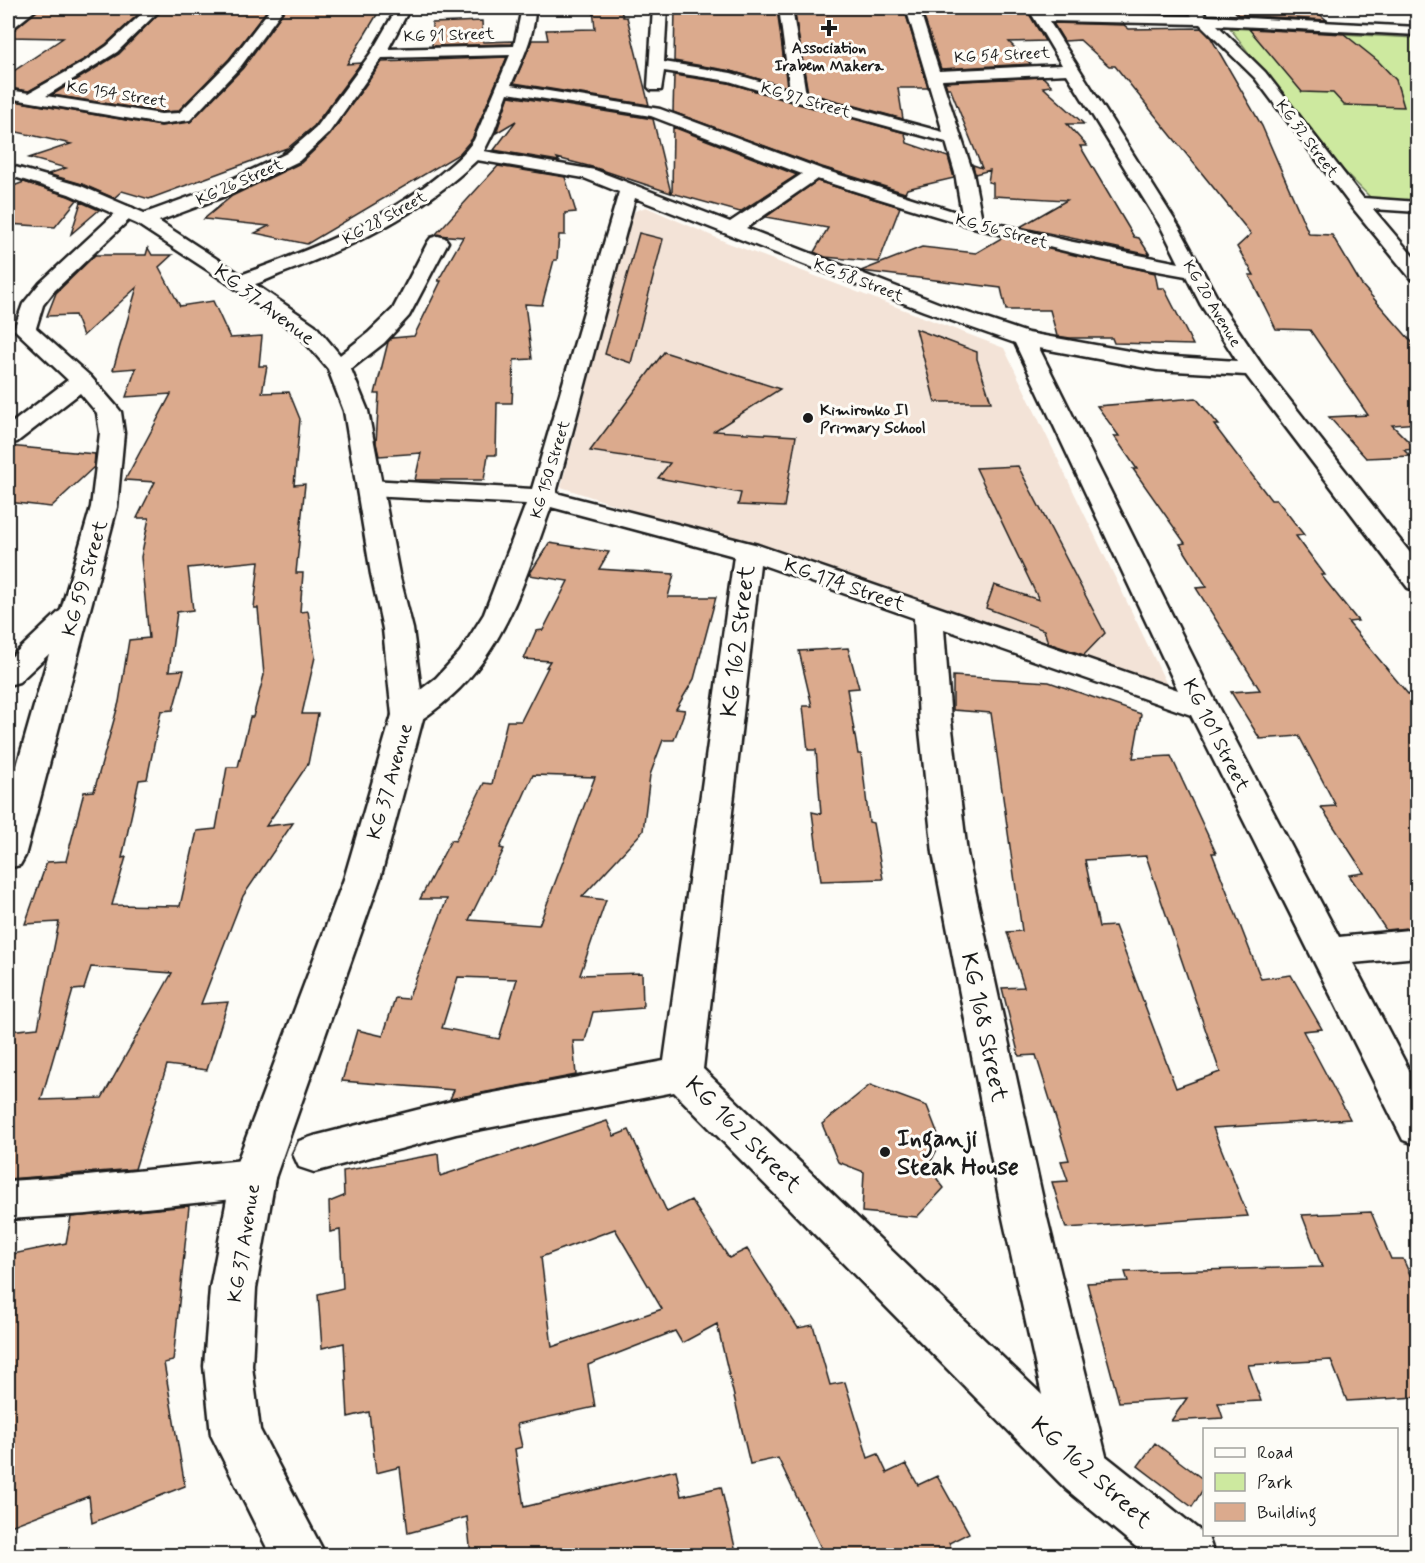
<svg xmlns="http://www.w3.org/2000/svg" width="1425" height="1563" font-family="Mynerve,sans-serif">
  <rect width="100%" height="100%" fill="#fdfcf7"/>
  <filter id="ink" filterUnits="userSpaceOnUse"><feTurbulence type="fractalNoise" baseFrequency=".0167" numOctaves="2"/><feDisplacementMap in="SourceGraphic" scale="12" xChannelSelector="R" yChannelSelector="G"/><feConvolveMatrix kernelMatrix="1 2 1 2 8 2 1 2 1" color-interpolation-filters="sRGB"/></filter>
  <g filter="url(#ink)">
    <path fill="#f3e3d7" d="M 646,207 L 726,242 L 1004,348 L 1172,695 L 836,578 L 561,487 L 630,220 L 635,211 Z"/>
    <path fill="#cde99f" stroke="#74825e" stroke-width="1.5" d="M 1230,28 L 1417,38 L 1417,208 L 1379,206 L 1318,145 Z"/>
    <path fill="#dbaa8d" stroke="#1c1c1c" stroke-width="1.5" fill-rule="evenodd" d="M 40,8 L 145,8 L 106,44 L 83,60 L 29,91 L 8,88 L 8,75 L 63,38 L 8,37 L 8,31 L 14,30 Z
      M 164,8 L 269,8 L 229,59 L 178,111 L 161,112 L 52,95 L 119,54 Z
      M 286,8 L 381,8 L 347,64 L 361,63 L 314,126 L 282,153 L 287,148 L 149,199 L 122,191 L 114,198 L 82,184 L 48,174 L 66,168 L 29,158 L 71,144 L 8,130 L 8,100 L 161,126 L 190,122 L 243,68 Z
      M 593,8 L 620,8 L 623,17 L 627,17 L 649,105 L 514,83 L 532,40 L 548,40 L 546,30 L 595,29 Z
      M 675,8 L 777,8 L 787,87 L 731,71 L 674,61 Z
      M 794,8 L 904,8 L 928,88 L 898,88 L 903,119 L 808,93 Z
      M 921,8 L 985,8 L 986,14 L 1028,12 L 1045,41 L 1009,42 L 1031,64 L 941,69 Z
      M 1232,8 L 1311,8 L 1327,20 L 1238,15 Z
      M 482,21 L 483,42 L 513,41 L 512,44 L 432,46 L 432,23 Z
      M 1053,23 L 1124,25 L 1129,29 L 1201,28 L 1211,38 L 1262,126 L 1309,234 L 1332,235 L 1361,284 L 1418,349 L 1418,423 L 1392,425 L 1416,449 L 1404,450 L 1410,456 L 1366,458 L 1329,417 L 1368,415 L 1310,330 L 1276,329 L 1249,275 L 1254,275 L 1237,247 L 1251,234 L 1115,66 L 1109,66 L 1080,40 L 1064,41 Z
      M 1249,29 L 1344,34 L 1378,61 L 1396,80 L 1404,107 L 1344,105 L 1333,93 L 1302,92 Z
      M 507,57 L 472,139 L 459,154 L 307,244 L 255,233 L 269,226 L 204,219 L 232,196 L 301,163 L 330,135 L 382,62 Z
      M 674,75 L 728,83 L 905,133 L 907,143 L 948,157 L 954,178 L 907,189 L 905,193 L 822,167 L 673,112 Z
      M 1043,77 L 1052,86 L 1043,87 L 1084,124 L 1067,124 L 1087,146 L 1080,146 L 1134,237 L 1139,238 L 1150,255 L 1020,227 L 1067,200 L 993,196 L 993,183 L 988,182 L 990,170 L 975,174 L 973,165 L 982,168 L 950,88 L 947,88 L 945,82 Z
      M 509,96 L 653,119 L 671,193 L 596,168 L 557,158 L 559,161 L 494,150 L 516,121 L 496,133 Z
      M 673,127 L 797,175 L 740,212 L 672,193 Z
      M 498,166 L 565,177 L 576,212 L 565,213 L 565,235 L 559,235 L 557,260 L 554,260 L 542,305 L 525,304 L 532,359 L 514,360 L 512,403 L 497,403 L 496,455 L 488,455 L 484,480 L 415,480 L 421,453 L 379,456 L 376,443 L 379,394 L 375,394 L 388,342 L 392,338 L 414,336 L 441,281 L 438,281 L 463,237 L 435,235 Z
      M 817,181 L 900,207 L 879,262 L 825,257 L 814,252 L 828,228 L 766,217 Z
      M 24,182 L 68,196 L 77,200 L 55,227 L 8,224 L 8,188 Z
      M 81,202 L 99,210 L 71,234 Z
      M 639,233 L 663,239 L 631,363 L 605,354 Z
      M 1003,237 L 1155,273 L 1158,288 L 1164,288 L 1193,345 L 1114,343 L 1112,338 L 1070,338 L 1057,336 L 1050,310 L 1006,310 L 1001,288 L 861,271 L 922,247 L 976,253 Z
      M 148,248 L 152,255 L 172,255 L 159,267 L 180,306 L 213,301 L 230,338 L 262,336 L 259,366 L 267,366 L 262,393 L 289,392 L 300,419 L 294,485 L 305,484 L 296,573 L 303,573 L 300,612 L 308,611 L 315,657 L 302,714 L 318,714 L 308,764 L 266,826 L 293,823 L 243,896 L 201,1004 L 228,1002 L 207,1070 L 167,1065 L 135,1169 L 8,1179 L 8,1031 L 38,1028 L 59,922 L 25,924 L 47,862 L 66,861 L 84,792 L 94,791 L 119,702 L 129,640 L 149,638 L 141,557 L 149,518 L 137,518 L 155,482 L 125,480 L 171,394 L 126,397 L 136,368 L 113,370 L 137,287 L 83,336 L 75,315 L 47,316 L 56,293 L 95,255 L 146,255 ZM 259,561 L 254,608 L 258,608 L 264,675 L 253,717 L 250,717 L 238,767 L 227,767 L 216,829 L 197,831 L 180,906 L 112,905 L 126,857 L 122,858 L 139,780 L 147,779 L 161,711 L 173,710 L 184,670 L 169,671 L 177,612 L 193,610 L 188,568 ZM 91,967 L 172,973 L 102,1098 L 41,1100 L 73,990 L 84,989 Z
      M 916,329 L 977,352 L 977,359 L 991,402 L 935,402 Z
      M 664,352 L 780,389 L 714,431 L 796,436 L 784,507 L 738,505 L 741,493 L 658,478 L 670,463 L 590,451 Z
      M 1196,398 L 1219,425 L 1214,425 L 1271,500 L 1277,500 L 1304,535 L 1296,536 L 1325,575 L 1321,575 L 1358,621 L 1348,622 L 1418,706 L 1418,927 L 1386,930 L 1349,875 L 1364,873 L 1321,807 L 1336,806 L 1299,736 L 1260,739 L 1231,692 L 1260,690 L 1196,588 L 1207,587 L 1180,544 L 1185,543 L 1133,469 L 1137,469 L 1114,436 L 1119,436 L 1097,406 Z
      M 8,446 L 95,454 L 94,467 L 51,507 L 8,502 Z
      M 1018,466 L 1105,633 L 1084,655 L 1048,643 L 1044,630 L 986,608 L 994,585 L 1039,600 L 976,468 Z
      M 549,543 L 609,552 L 599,569 L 674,574 L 668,597 L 716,597 L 694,679 L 676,709 L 685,710 L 674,740 L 663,740 L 650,775 L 643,831 L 582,897 L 606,900 L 580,975 L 642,973 L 643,1008 L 593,1012 L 585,1041 L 573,1041 L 576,1075 L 450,1099 L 454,1090 L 342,1081 L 357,1030 L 383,1036 L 395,998 L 408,999 L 447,899 L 420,899 L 451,840 L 455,841 L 484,783 L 492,784 L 507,721 L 521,721 L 548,667 L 546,667 L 550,661 L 524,659 L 536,631 L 543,630 L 568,581 L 529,575 ZM 533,775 L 595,777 L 539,925 L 469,920 L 504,849 L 500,848 ZM 458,977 L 517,979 L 499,1039 L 442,1028 Z
      M 848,648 L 859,688 L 847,689 L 858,754 L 861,754 L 869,822 L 873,823 L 883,879 L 821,881 L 812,812 L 821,814 L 816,750 L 808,750 L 803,706 L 812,706 L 799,651 Z
      M 953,676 L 1049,682 L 1141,714 L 1133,758 L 1171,756 L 1216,853 L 1212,853 L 1261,979 L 1291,975 L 1322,1029 L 1303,1031 L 1350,1119 L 1213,1128 L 1248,1216 L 1066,1228 L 1052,1182 L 1068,1181 L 1061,1161 L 1069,1160 L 1036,1055 L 1019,1056 L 1002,988 L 1024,987 L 1007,932 L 1022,931 L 991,713 L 953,710 ZM 1146,856 L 1220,1072 L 1176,1088 L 1115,926 L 1099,927 L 1085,860 Z
      M 870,1085 L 927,1106 L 941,1142 L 928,1167 L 944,1188 L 917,1217 L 862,1212 L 864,1172 L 838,1162 L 822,1124 Z
      M 607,1121 L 614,1136 L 629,1130 L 667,1212 L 691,1200 L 729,1258 L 747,1249 L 798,1328 L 813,1325 L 830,1385 L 845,1382 L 868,1458 L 878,1454 L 887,1473 L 906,1464 L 918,1485 L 937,1476 L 969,1533 L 949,1543 L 955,1556 L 825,1556 L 778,1458 L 750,1464 L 717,1324 L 682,1343 L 675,1331 L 588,1365 L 595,1407 L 517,1424 L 522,1447 L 515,1449 L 524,1507 L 676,1470 L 681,1496 L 721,1487 L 737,1556 L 471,1556 L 467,1517 L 408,1533 L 400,1467 L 376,1473 L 369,1412 L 348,1417 L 344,1343 L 322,1348 L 318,1294 L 343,1288 L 340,1230 L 330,1232 L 329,1202 L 344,1196 L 343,1171 L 438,1154 L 440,1176 ZM 615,1229 L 662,1309 L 552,1347 L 541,1257 Z
      M 189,1206 L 173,1361 L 164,1363 L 185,1486 L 92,1523 L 89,1496 L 8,1527 L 8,1255 L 66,1243 L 71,1217 Z
      M 1371,1212 L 1391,1259 L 1403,1259 L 1418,1292 L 1418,1397 L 1347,1401 L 1331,1360 L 1248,1365 L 1261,1401 L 1218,1403 L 1223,1418 L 1171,1421 L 1187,1398 L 1119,1402 L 1087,1283 L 1128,1281 L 1125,1272 L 1322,1267 L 1302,1215 Z
      M 1155,1443 L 1204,1480 L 1204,1488 L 1192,1507 L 1138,1466 Z"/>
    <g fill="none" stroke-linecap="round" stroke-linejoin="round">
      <defs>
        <path id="minor" d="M 148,8 L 162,8 L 117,52 L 46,96 L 161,114 L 179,113 L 231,60 L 271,8 L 284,8 L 241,66 L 190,120 L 161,124 L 8,98 L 8,90 L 29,93 L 84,62 L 107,46 Z
          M 397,8 L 410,8 L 388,49 L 514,46 L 522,8 L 535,8 C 535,35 522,60 511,85 L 660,109 L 821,169 L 962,214 L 955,173 L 946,142 L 794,101 L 729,81 L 664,71 L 661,90 L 651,90 L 648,87 L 653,8 L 667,8 L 664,62 L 731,73 L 790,90 L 779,8 L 792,8 L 806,95 L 943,132 L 906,8 L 919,8 L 939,71 L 1062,65 L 1028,8 L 1040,8 L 1044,13 L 1192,16 L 1190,13 L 1192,10 L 1197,9 L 1208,16 L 1418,27 L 1418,35 L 1217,25 L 1265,72 L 1363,198 L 1418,202 L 1418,212 L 1373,209 L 1418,262 L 1418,281 L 1411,279 L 1352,207 L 1255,78 L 1200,24 L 1049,21 L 1179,227 L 1221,305 L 1262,365 L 1418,563 L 1418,590 L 1408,588 L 1246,375 L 1157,370 L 1039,348 L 1219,709 L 1339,937 L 1418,929 L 1418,957 L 1353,963 L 1418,1087 L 1418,1145 L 1403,1140 L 1191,715 L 944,629 L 951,721 L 967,853 L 1047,1218 L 1106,1456 L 1208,1537 L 1215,1556 L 1147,1556 L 1066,1489 L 674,1092 L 456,1134 L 314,1172 L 299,1167 L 293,1154 L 299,1141 L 314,1136 L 456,1100 L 664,1061 L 734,556 L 551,507 C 524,581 505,654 441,705 C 426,716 417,727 397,722 L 392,715 L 397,708 L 436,678 L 460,652 L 484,614 L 526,504 L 370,496 L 361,493 L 357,488 L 361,483 L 370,480 L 532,489 L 619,192 L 584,178 L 477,160 C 420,214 353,247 280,274 C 266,280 247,290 232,286 L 229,282 L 232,278 C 305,252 377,225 438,176 C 451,165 465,154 474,140 L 510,55 L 382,58 L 328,134 L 299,161 L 228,195 L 151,224 L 137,224 L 135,220 L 137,216 L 216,187 L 287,153 L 316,128 L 371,53 ZM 1067,74 L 1161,227 L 1179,263 L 1068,241 L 982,220 L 973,173 L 942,80 ZM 508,93 L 651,116 L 802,174 L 730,222 L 595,170 L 484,151 L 494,131 ZM 817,179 C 939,218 1059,255 1186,276 L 1201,305 L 1237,361 L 1157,356 L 1028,333 L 938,303 L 746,228 ZM 635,198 L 924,311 L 1015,343 L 1178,690 L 758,545 L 556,493 ZM 760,564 L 914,618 L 919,721 L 933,853 L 1003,1218 L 1042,1395 L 703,1069 Z
          M 127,206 L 133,208 L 136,212 L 133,216 L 54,291 L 43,305 L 36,328 L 90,376 L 117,407 L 121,412 L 124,433 L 117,507 L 25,856 L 20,865 L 8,868 L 8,797 L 49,654 L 19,682 L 8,685 L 8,660 L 61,610 L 91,507 L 100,433 L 97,413 L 80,393 L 17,442 L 8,444 L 8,426 L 68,380 L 14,329 L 23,304 L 40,283 L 121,208 Z
          M 438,236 L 445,238 L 448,242 L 409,316 L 384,343 L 347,372 L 339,374 L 331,372 L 328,367 L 331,362 L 368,333 L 393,309 L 428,242 L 431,238 Z
          M 253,1159 L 268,1165 L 275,1178 L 268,1191 L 253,1197 L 87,1214 L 8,1219 L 8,1181 L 87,1176 Z"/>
        <path id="tertiary" d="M 23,8 L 38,8 L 13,28 L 8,29 L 8,19 Z
          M 8,165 L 81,186 L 151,216 L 246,278 L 315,325 L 350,367 L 368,411 L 399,574 L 413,629 L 424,715 L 380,879 L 275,1178 L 256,1288 L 252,1366 L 260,1430 L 326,1556 L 271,1556 L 211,1435 L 204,1366 L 210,1288 L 231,1178 L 344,879 L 392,715 L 383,629 L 371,574 L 344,411 L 328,369 L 299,335 L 232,286 L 137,224 L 69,194 L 8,175 Z"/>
      </defs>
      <use href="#minor" stroke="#1c1c1c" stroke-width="5"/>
      <use href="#tertiary" stroke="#1c1c1c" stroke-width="5"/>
      <use href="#minor" fill="#fdfcf7" fill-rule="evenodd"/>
      <use href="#tertiary" fill="#fdfcf7" fill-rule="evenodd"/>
    </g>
  </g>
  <g fill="#1c1c1c" stroke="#fdfcf7" stroke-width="2">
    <path d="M826 19h6v6h6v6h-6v6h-6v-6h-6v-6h6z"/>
    <circle cx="808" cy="418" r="6"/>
    <circle cx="885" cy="1152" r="6"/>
  </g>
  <g text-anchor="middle" stroke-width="6" stroke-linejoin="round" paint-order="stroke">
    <g font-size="16" fill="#1c1c1c" stroke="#fdfcf7">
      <text transform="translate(449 34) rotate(-2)" y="6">KG 91 Street</text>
      <text transform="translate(1002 54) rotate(-3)" y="6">KG 54 Street</text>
      <text transform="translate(117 93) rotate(9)" y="6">KG 154 Street</text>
      <text transform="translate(806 99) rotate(16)" y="6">KG 97 Street</text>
      <text transform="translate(1308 138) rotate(53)" y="6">KG 32 Street</text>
      <text transform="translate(239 181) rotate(-24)" y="6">KG 26 Street</text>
      <text transform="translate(384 217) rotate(-29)" y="6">KG 28 Street</text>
      <text transform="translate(1002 230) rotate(15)" y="6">KG 56 Street</text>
      <text transform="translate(859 279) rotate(21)" y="6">KG 58 Street</text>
      <text transform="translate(1213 303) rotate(59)" y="6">KG 20 Avenue</text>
      <text transform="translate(549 469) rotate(-73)" y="6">KG 150 Street</text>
    </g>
    <g font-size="16" font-weight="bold" fill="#1c1c1c" stroke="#fdfcf7">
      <text x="829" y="53">Association<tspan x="829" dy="18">Irabem Makera</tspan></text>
      <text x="820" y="415" text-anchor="start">Kimironko II<tspan x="820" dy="18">Primary School</tspan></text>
    </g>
    <g font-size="20" fill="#1c1c1c" stroke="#fdfcf7">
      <text transform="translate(265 304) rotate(37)" y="7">KG 37 Avenue</text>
      <text transform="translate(84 578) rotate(-74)" y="7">KG 59 Street</text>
      <text transform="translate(845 584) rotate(19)" y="7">KG 174 Street</text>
      <text transform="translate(1217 735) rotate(63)" y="7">KG 101 Street</text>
      <text transform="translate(389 781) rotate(-74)" y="7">KG 37 Avenue</text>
      <text transform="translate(243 1243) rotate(-81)" y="7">KG 37 Avenue</text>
    </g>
    <g font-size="24" fill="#1c1c1c" stroke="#fdfcf7">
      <text transform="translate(737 641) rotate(-83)" y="8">KG 162 Street</text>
      <text transform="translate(985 1027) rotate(78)" y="8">KG 168 Street</text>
      <text transform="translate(744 1134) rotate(45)" y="8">KG 162 Street</text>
      <text transform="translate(1092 1472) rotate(42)" y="8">KG 162 Street</text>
    </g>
    <g font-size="24" font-weight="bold" fill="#1c1c1c" stroke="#fdfcf7" text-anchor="start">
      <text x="897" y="1146">Inganji<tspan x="897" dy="28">Steak House</tspan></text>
    </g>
  </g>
  <rect width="1425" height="1563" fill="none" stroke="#fdfcf7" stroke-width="30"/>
  <rect x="15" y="15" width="1395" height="1533" fill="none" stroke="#1c1c1c" stroke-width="2" filter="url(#ink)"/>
  <rect x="1203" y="1428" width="195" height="108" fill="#fdfcf7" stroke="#a3a29f" stroke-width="1.5"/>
  <rect x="1215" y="1448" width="30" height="9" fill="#fdfcf7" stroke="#a3a29f" stroke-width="1.5"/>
  <text x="1257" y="1458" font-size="18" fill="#1c1c1c">Road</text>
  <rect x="1215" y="1473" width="30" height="18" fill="#cde99f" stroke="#a3a29f" stroke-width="1.5"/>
  <text x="1257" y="1488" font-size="18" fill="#1c1c1c">Park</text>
  <rect x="1215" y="1503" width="30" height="18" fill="#dbaa8d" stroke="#a3a29f" stroke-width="1.5"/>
  <text x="1257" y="1518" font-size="18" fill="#1c1c1c">Building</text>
</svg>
